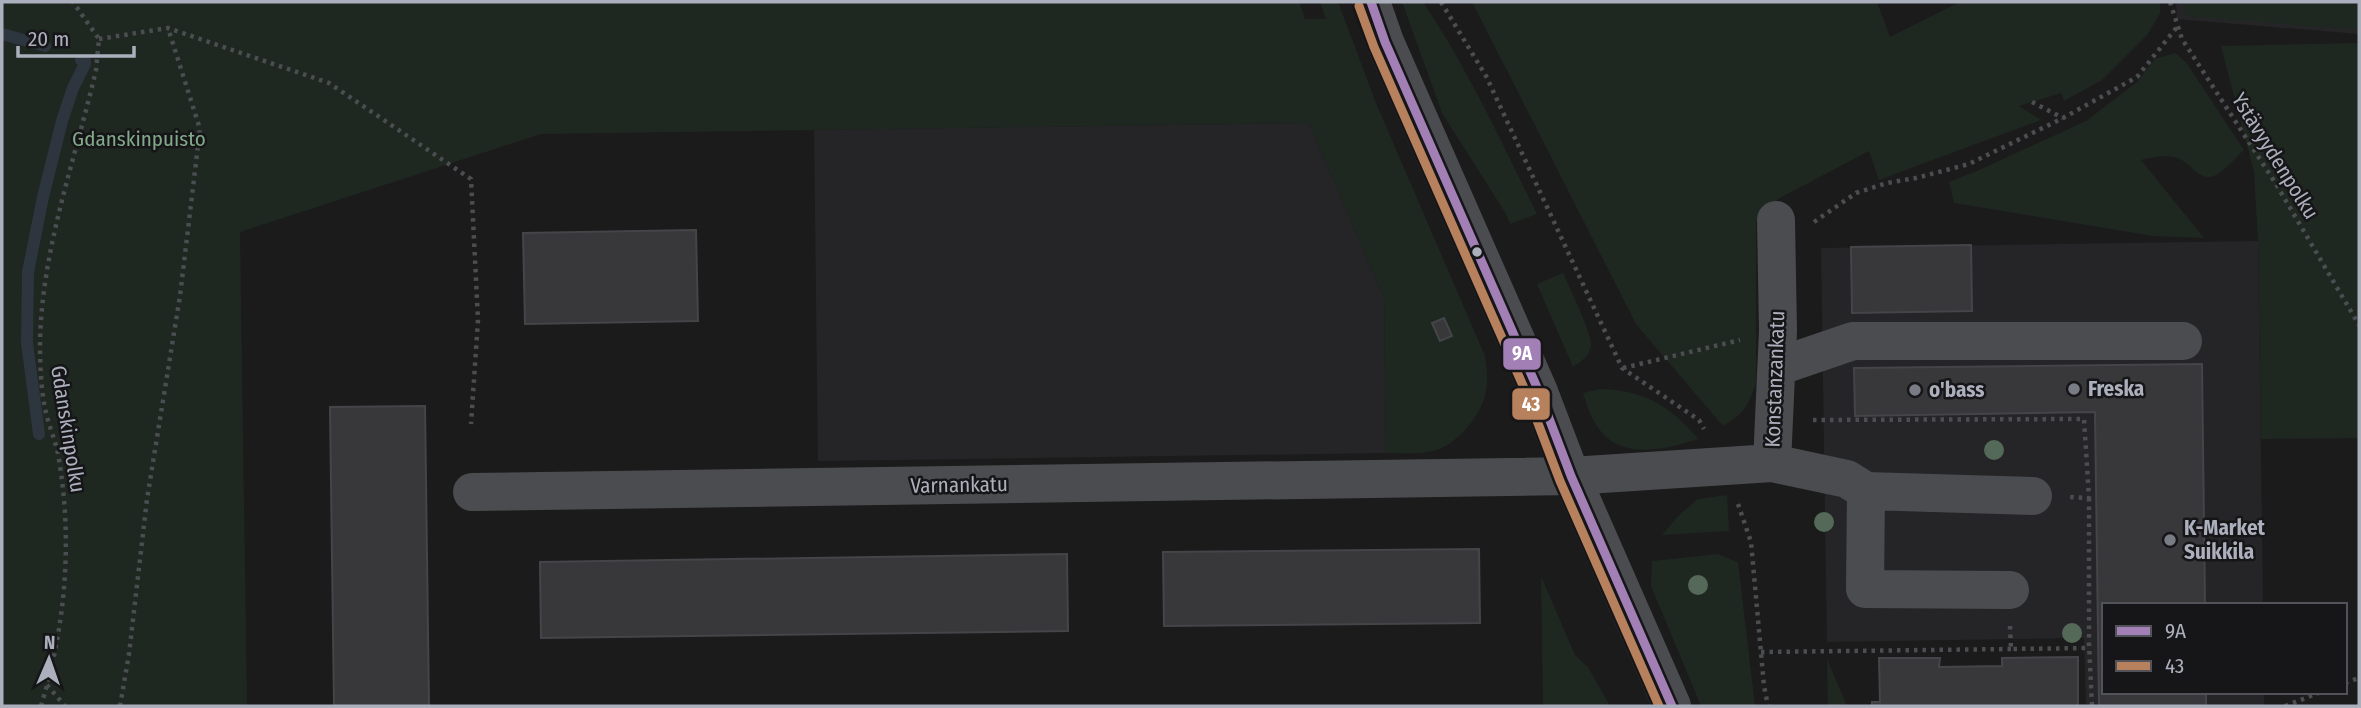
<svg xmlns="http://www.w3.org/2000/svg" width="2361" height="708" font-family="'Fira Sans Condensed',sans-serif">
  <rect width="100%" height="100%" fill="#1b1b1c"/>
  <path fill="#252528" d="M 2176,2 L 2359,2 L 2359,34 L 2177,19 Z
    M 1309,123 L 1384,298 L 1386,453 L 818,461 L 814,130 Z
    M 2258,241 L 2263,605 L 2104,605 L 2104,692 L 2264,692 L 2264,706 L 2086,706 L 2084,638 L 1827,642 L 1821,248 Z"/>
  <path fill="#1f2721" d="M 2,2 L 1299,2 L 1305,19 L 1326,19 L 1320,2 L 1338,2 L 1376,103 L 1485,356 C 1486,365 1488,375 1487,383 C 1486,410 1461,442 1436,450 C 1420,455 1402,453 1386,453 L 1384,298 L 1309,123 L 541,134 L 240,232 L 247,706 L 2,706 Z
    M 1402,2 L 1423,2 C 1468,69 1501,141 1537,214 L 1510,224 L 1506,214 L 1442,113 Z
    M 1472,2 L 1877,2 L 1890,37 L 1960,2 L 2160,2 L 2160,13 L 2148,34 L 2102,80 L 2064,101 L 2061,93 L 2019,106 L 2041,120 L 1879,180 L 1869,151 L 1778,199 L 1756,221 L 1756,383 C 1748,406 1744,414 1723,426 L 1636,324 Z
    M 2186,2 L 2359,2 L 2359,30 L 2185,16 Z
    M 2359,43 L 2359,438 L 2261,439 L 2258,241 L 2254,172 L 2221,46 Z
    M 2175,53 L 2186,62 L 2244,150 C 2235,158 2224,172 2214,176 C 2199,181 2192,165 2180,159 C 2169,154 2153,157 2141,160 L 2204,238 L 2153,236 L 1954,203 L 1949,182 L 1979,170 L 2086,121 L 2137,82 L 2155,59 Z
    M 1563,273 C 1569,287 1593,334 1591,347 C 1589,356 1581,362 1573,367 L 1537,284 Z
    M 1600,389 C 1644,390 1671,406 1698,439 C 1668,449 1622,461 1599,429 C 1591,419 1587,405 1583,393 Z
    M 1727,495 L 1729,531 L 1662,535 L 1677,517 L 1698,499 Z
    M 1718,554 L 1738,562 L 1755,706 L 1701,706 L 1651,586 L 1652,561 Z
    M 1541,576 L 1575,655 L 1588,667 L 1610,706 L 1543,706 Z
    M 1827,659 L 1847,706 L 1828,706 Z"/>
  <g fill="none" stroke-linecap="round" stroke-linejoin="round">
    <path stroke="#2d353f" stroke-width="12" d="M 2,34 L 45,46
      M 39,434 L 27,343 L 28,272 L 43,197 L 62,121 L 73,88 L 85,64 L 85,61 L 81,60"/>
  </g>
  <path fill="#38383a" stroke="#444548" stroke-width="2" d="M 696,230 L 698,321 L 525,324 L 523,233 Z
    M 1971,245 L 1972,311 L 1852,313 L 1851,247 Z
    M 1444,318 L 1452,336 L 1440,341 L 1432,323 Z
    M 2202,364 L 2205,605 L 2104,605 L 2104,692 L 2206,692 L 2206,706 L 2099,706 L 2095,412 L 1855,416 L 1854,368 Z
    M 425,406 L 429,706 L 334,706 L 330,407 Z
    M 1479,549 L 1480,623 L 1164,626 L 1163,552 Z
    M 1067,554 L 1068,631 L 541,638 L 540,562 Z
    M 2078,657 L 2078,706 L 1872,706 L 1872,702 L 1880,702 L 1879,658 L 1940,658 L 1939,667 L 2002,666 L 2002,658 Z"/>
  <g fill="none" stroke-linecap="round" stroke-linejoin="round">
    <path stroke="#4c4d51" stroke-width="4.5" stroke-dasharray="3.5 5" stroke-linecap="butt" d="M 1441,2 L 1486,76 L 1622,368 L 1699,420 L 1704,429
      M 2170,2 L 2182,39 L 2276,184 L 2359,325
      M 99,39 L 168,28 L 329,83 L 471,179 L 478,320 L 471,424
      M 2032,102 L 2063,118
      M 1814,222 L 1856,193 L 1887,183 L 1916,178 L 1969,164 L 2063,118 L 2137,77 L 2177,27
      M 1623,368 L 1740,340
      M 1813,420 L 2084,419 L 2089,498 L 2070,497
      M 2089,498 L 2089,643 L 2092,706
      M 1738,504 L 1751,542 L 1764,686 L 1768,706
      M 2010,626 L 2011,649 L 2089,648
      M 1761,652 L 2011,649
      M 2345,683 L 2359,678
      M 47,685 L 65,706
      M 41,706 C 66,625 73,538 58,454 C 55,439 48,424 45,408 C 41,389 40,365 40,345 C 41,251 75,161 96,70 L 99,39 L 73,2
      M 120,706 L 129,654 L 147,499 L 180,296 L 200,129 L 168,28
      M 2285,706 L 2321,692"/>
    <path stroke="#4b4c4f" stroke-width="38" d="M 1371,2 L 1385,42 L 1539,392 L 1571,476 L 1672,706
      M 1777,367 L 1853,341 L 2183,341
      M 1772,463 L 1847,479 L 1866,491 L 1865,589 L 2010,590
      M 1866,491 L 2033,496
      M 472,492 L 1571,476 L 1772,463 L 1778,331 L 1776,220"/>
    <defs>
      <path id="bus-1" d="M 1371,2 L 1385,42 L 1539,392 L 1571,476 L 1672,706"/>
      <path id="bus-2" d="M 1359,6 L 1374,47 L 1528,397 L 1560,481 L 1659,706"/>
    </defs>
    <use href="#bus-1" stroke="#161518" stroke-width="14"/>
    <use href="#bus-2" stroke="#161518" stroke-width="14"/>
    <use href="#bus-1" stroke="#a27fb5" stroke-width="9"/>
    <use href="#bus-2" stroke="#b6815c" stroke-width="9"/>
  </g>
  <g fill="#546958">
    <circle cx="1994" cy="450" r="10"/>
    <circle cx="1824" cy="522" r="10"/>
    <circle cx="1698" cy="585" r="10"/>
    <circle cx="2072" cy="633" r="10"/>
  </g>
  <circle fill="#acb0bd" stroke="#161518" stroke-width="2.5" cx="1477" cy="252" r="6"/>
  <g fill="#797c85" stroke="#161518" stroke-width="2.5">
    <circle cx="2074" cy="389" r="7"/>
    <circle cx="1915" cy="390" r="7"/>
    <circle cx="2170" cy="540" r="7"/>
  </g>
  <g text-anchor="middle" stroke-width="5" stroke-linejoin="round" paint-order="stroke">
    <g font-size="21" fill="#82a989" stroke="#161518">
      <text x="139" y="146">Gdanskinpuisto</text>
    </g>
    <g font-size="21" fill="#acb0bd" stroke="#161518">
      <text transform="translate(2275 156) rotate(58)" y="7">Ystävyydenpolku</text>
      <text transform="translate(1775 379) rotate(-88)" y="7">Konstanzankatu</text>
      <text transform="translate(68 429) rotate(81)" y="7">Gdanskinpolku</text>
      <text transform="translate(959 485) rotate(-1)" y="7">Varnankatu</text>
    </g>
    <g font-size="21" font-weight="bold" fill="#acb0bd" stroke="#161518" text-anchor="start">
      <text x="2088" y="396">Freska</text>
      <text x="1929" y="397">o'bass</text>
      <text x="2184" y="535">K-Market<tspan x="2184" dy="24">Suikkila</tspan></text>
    </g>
  </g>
  <g stroke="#161518" stroke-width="2.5">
    <rect x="1502" y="337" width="40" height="34" rx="7" fill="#a27fb5"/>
    <rect x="1511" y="387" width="40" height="34" rx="7" fill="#b6815c"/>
  </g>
  <g font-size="19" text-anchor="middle" font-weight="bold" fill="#fff">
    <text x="1522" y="360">9A</text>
    <text x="1531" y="411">43</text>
  </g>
  <rect width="2361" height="708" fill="none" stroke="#acb0bd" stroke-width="7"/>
  <rect x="2102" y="603" width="245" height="91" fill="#161518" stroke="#52535a" stroke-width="2"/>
  <rect x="2116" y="626" width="35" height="10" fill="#a27fb5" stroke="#52535a" stroke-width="2"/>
  <text x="2165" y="638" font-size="21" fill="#acb0bd">9A</text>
  <rect x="2116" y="661" width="35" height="10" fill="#b6815c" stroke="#52535a" stroke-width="2"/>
  <text x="2165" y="673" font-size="21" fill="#acb0bd">43</text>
  <g transform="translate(49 659) rotate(2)" stroke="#161518" stroke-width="5" paint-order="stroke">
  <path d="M0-5L12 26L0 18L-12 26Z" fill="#acb0bd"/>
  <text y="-10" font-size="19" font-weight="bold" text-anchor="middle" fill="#acb0bd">N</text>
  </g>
  <path d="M18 46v10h116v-10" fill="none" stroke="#acb0bd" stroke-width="3.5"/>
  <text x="28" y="46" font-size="21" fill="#acb0bd" stroke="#161518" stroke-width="5" paint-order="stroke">20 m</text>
</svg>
